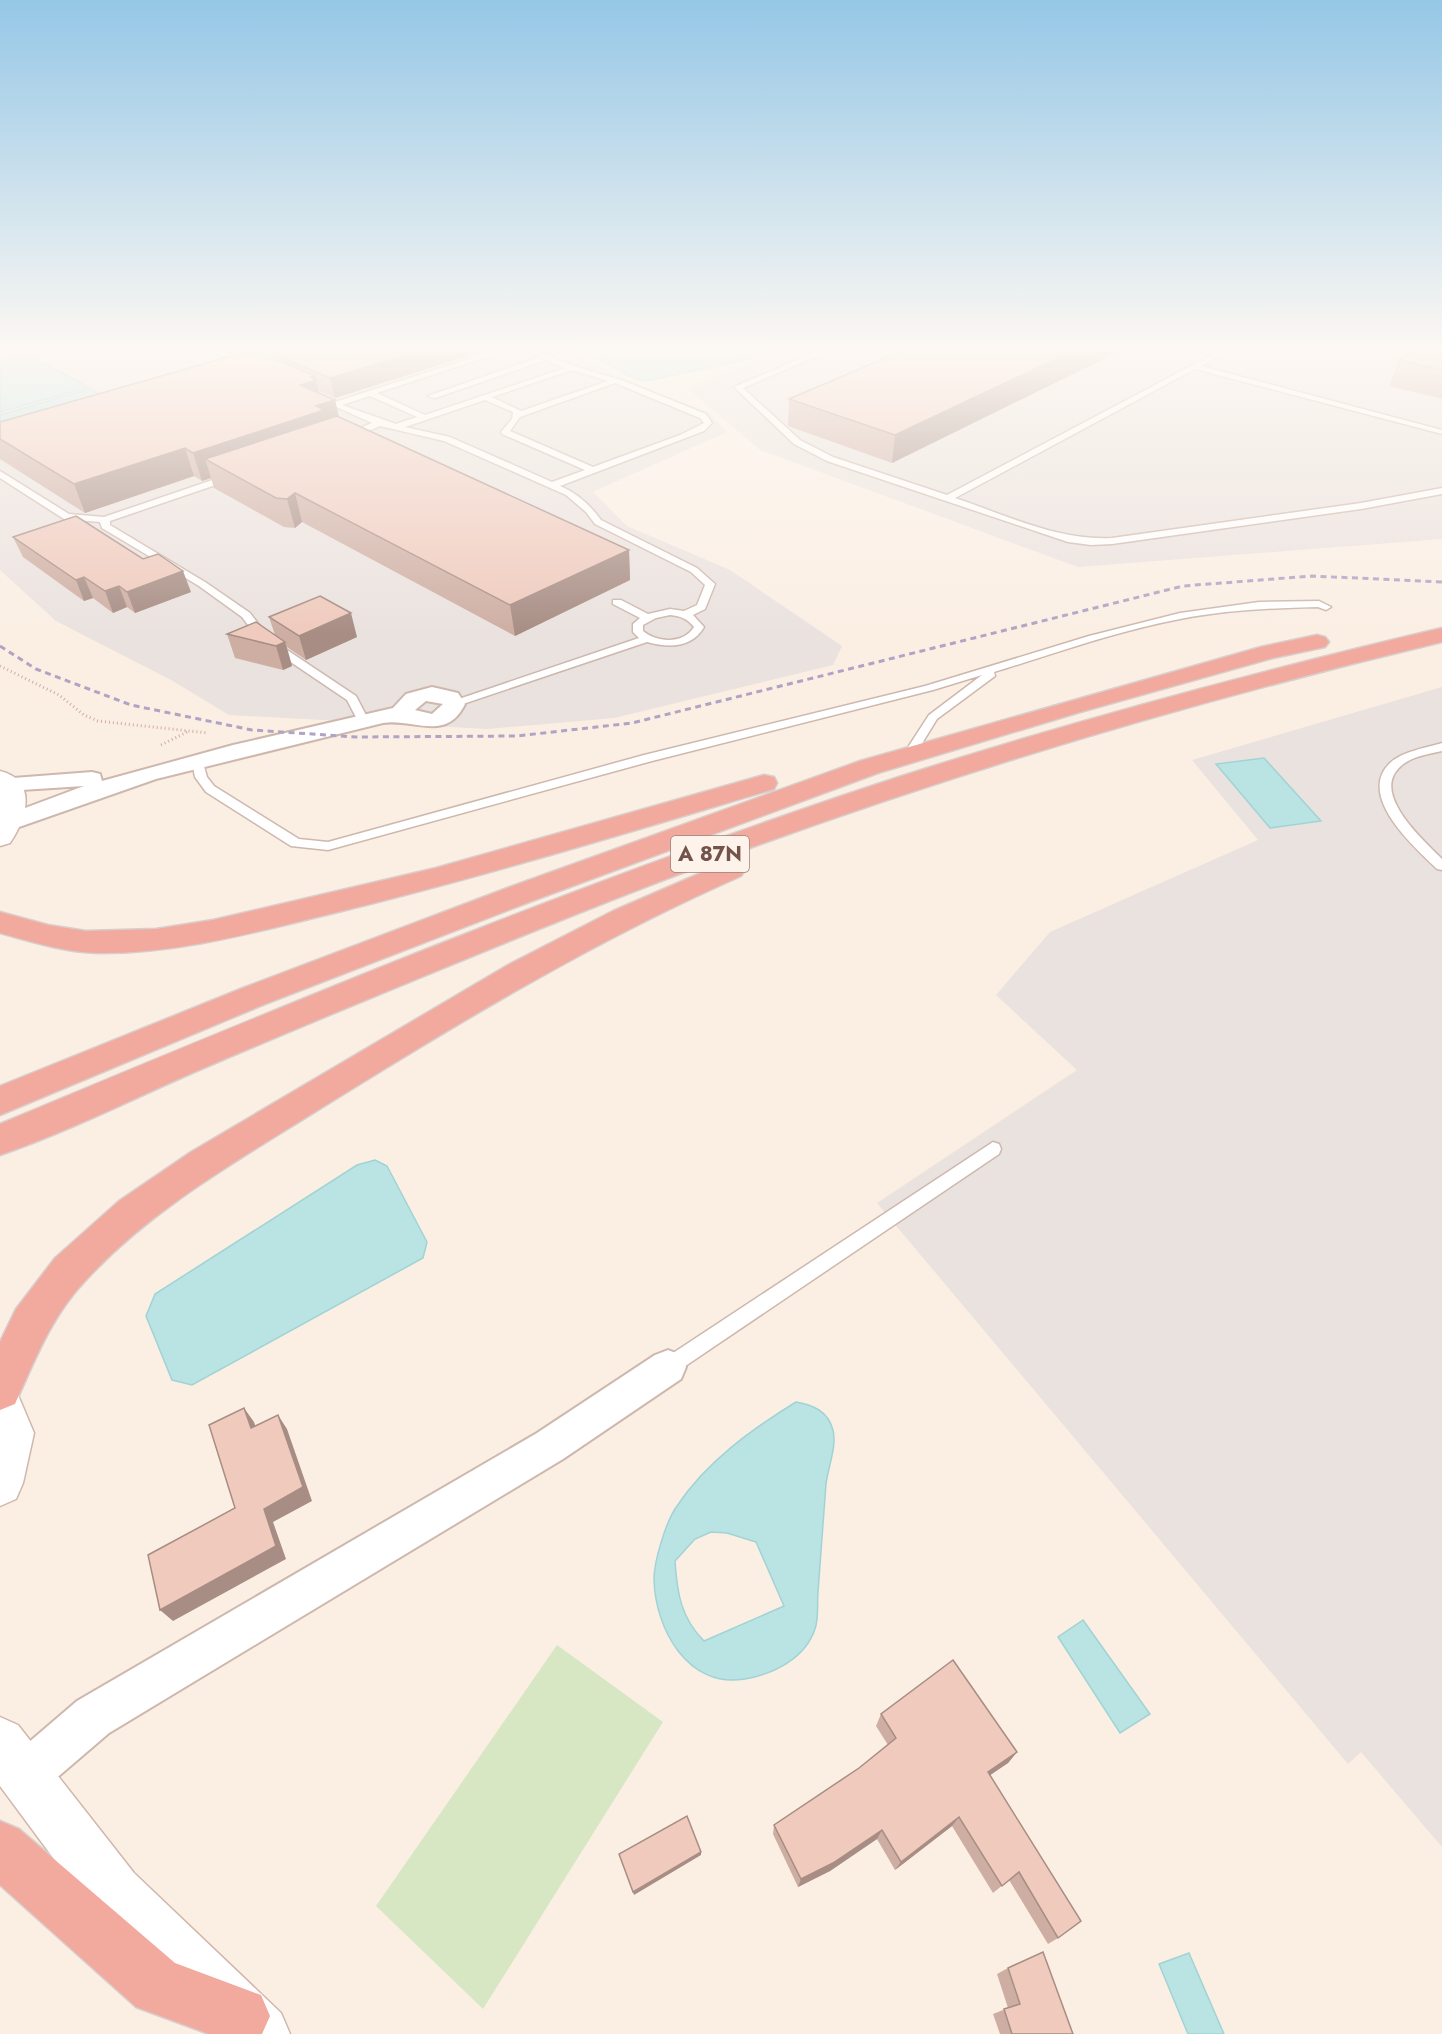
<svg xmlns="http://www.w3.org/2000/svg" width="1442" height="2034" font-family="Jost,sans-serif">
  <rect width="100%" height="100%" fill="#fbefe4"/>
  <path fill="#eae2de" d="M 0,350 L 573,350 L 634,384 L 708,412 L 727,432 L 593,492 L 627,526 L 730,570 L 842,646 L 833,665 L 614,718 L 487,729 L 229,715 L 171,680 L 56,621 L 0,570 Z
    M 780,350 L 1442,350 L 1442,539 L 1078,567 L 760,450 L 688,389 Z
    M 1442,687 L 1442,1847 L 1361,1752 L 1348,1764 L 877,1203 L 1077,1070 L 996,995 L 1050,932 L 1258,840 L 1192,760 Z"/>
  <path fill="#d7e7c3" d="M 557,1645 L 663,1722 L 483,2009 L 376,1906 Z"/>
  <path fill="#bae3e3" stroke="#a1d3d4" stroke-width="1.5" fill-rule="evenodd" d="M 582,350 L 770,350 L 746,360 L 646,381 L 633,378 Z
    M 25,354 L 89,387 L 0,412 L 0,361 Z
    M 90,389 L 106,398 L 0,429 L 0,415 Z
    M 1264,758 L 1321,821 L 1270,828 L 1216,764 Z
    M 375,1160 L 387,1166 L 427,1242 L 423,1258 L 192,1385 L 172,1380 L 146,1316 L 155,1294 L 357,1165 Z
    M 796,1402 C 813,1405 828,1411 833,1430 C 837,1447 828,1467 826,1484 C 823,1520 821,1556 818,1592 C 817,1603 819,1618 815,1629 C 805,1659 773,1674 745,1679 C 688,1689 655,1629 654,1579 C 654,1561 666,1521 677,1506 C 706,1462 752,1429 796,1402 ZM 711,1532 L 727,1533 L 756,1542 L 784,1606 L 704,1641 C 681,1618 677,1593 675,1561 L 695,1539 Z
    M 1083,1620 L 1150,1714 L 1120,1733 L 1058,1637 Z
    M 1189,1953 L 1224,2034 L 1188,2034 L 1159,1964 Z"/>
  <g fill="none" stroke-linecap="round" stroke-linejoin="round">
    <defs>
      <path id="lane" d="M 210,350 L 220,350 L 251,365 L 244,367 Z
        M 497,350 L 508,350 L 377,393 L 425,415 L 565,368 L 546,360 L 435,398 L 428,396 L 540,357 L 525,350 L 535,350 L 574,366 L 624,381 L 706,414 L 712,423 L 704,431 L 560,486 C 577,493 590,505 601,520 L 697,568 L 715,584 L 705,609 L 693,615 L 704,627 C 692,648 669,648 647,642 L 454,707 L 450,706 L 450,702 L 639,638 L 633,632 L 633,624 L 640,618 L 613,604 L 613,600 L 621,600 L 648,614 L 670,609 L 684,611 L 697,605 L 705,585 L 691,572 L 595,524 L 586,512 L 566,495 L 444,441 L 380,426 L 352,438 L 346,438 L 346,434 L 372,423 L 314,397 L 318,395 L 335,402 ZM 572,370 L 608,381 L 521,411 L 492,397 ZM 615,383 L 700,418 L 704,423 L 680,435 L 593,467 L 510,431 L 520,417 ZM 370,396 L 417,417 L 396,424 L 342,405 ZM 485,400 L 513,412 L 512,419 L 501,432 L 502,434 L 585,470 L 552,482 L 450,437 L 405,427 ZM 670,615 C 681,616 688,619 694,627 C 684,644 657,643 643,631 L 643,625 L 656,618 Z
        M 821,350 L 831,350 L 743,388 L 800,440 L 833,457 L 947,495 L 1221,350 L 1230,350 L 1201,366 L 1442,430 L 1442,434 L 1195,369 L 955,498 C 1006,515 1058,541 1112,538 L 1361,503 L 1442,488 L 1442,494 L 1361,509 L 1112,544 L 1091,545 L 1068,542 L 827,461 L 794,444 L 734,387 Z
        M 0,471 L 69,514 L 104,517 L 227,475 L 233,475 L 233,479 L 110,521 L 110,525 L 205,582 L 250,613 L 269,638 L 356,696 L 369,721 L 367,723 L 359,723 L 347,700 L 261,642 L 242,617 L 199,586 L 102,528 L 100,522 L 64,519 L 0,478 Z
        M 1319,601 L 1331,607 L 1326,610 L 1318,607 C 1271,608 1226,610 1180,619 C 1117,631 1056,653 994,672 L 995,676 L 937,719 L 913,758 L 905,758 L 903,755 L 929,715 L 982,675 L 933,690 L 652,761 L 328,850 L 291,846 L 206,792 L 195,777 L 192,762 L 198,758 L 202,759 L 207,777 L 214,786 L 299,839 L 328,842 L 644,755 L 925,686 L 1089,636 L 1180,613 L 1259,602 Z
        M 1442,743 L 1442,751 C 1428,754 1408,757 1398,769 C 1373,796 1424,841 1442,859 L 1442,870 L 1437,869 C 1414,847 1356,796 1390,763 C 1403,751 1426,748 1442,743 Z
        M 993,1142 L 999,1144 L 1001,1149 L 999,1154 L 675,1373 L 668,1376 L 661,1373 L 658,1367 L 661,1361 Z"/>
      <path id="street" d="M 432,687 L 458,693 L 465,704 C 446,743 413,718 383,723 L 156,779 L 19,827 L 10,829 L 0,825 L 1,817 L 84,786 L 6,791 L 0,789 L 0,779 L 92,772 L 100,774 L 102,781 L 233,745 L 393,708 L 406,694 ZM 426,701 L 443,704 L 432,714 L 415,710 Z
        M 668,1350 L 681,1355 L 686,1367 L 681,1379 L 563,1459 L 109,1733 L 39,1793 L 23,1800 L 7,1793 L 0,1777 L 7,1761 L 77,1701 L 537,1433 L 655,1355 Z"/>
      <path id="secondary" d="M 0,771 C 39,781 26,819 10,843 L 0,846 Z
        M 0,1382 L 15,1388 L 34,1433 L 23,1483 L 16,1499 L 0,1506 Z
        M 0,1717 L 18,1725 L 134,1873 L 281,2013 L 290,2034 L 218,2034 L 94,1913 L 0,1786 Z"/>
      <path id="highway" d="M 1442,628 L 1442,642 C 1144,713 853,803 569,917 C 447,966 326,1016 206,1067 C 138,1096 70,1131 0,1155 L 0,1124 C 297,1000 595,876 902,776 C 1080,719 1260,671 1442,628 Z
        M 1317,635 L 1325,637 L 1329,642 L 1325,647 L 1273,658 L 1077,713 L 878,773 L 532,901 L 265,1004 L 0,1115 L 0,1086 L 243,988 L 510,887 L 860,761 L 1261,647 Z
        M 764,775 L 774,777 L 777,783 L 774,789 C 629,832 485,876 338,912 C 259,931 179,954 97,953 C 64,952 32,942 0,933 L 0,912 L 48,925 L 86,931 L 156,929 L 213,920 L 436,868 Z
        M 731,860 L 741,862 L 746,869 L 741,876 C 596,940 461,1021 326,1105 C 242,1158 153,1207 85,1281 C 51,1317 35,1360 15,1404 L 0,1410 L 0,1342 L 16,1309 L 55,1258 L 119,1201 L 191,1152 L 508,965 L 613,911 Z
        M 0,1821 L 19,1829 L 175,1963 L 261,1995 L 270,2016 L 262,2034 L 209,2034 L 136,2007 L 0,1885 Z"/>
    </defs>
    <use href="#lane" stroke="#ceb8ae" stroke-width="3"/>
    <use href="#street" stroke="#ceb8ae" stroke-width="4"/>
    <use href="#secondary" stroke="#d0b7ac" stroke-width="3"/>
    <use href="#highway" stroke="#d8cfcd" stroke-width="3"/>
    <path stroke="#d3ada1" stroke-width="3" stroke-dasharray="1 3" stroke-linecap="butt" d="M 0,666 L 59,695 L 84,715 L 98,721 L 208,733
      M 161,745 L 189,731"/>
    <use href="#lane" fill="#fff" fill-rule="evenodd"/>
    <use href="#street" fill="#fff" fill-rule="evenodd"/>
    <use href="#secondary" fill="#fff" fill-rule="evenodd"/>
    <use href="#highway" fill="#f2a99e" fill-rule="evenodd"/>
    <path stroke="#b0a3c3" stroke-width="3" stroke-dasharray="6 4.5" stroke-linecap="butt" d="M 0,646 L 36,669 L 131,705 L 252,730 L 356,737 L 517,736 L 632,723 L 1183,586 L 1312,576 L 1442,582"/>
  </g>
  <path fill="#ceaea3" d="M 486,350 L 335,398 L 319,391 L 319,393 L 335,400 L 339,417 L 629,550 L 630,580 L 515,636 L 302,522 L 295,528 L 284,527 L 214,488 L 211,478 L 202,481 L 194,476 L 85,513 L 0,459 L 0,422 L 274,359 L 273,354 Z
    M 896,350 L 1122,350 L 892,463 L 788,426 L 789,399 L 896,353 Z
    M 1442,350 L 1442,399 L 1389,386 L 1399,360 Z
    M 13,537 L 191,592 L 135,613 L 127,607 L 113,613 L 93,598 L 84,601 L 23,557 Z
    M 269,617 L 357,637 L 306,660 L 287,647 L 292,666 L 283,670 L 235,658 L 227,634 L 275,635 Z
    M 881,1714 L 1017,1752 L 1008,1763 L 990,1775 L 1058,1938 L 1048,1944 L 1009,1880 L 993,1893 L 952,1826 L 895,1870 L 877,1839 L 830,1871 L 798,1887 L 773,1834 L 774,1825 L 859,1768 L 888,1745 L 876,1726 Z
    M 1008,1968 L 1073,2034 L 1000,2034 L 993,2014 L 1008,2008 L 997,1974 Z"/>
  <path fill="#a78d84" d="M 423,350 L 486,350 L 335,398 L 330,378 Z
    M 1075,350 L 1122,350 L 892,463 L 895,435 Z
    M 315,376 L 322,404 L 335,400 L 341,427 L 205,459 L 211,478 L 202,481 L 193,453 L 311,377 Z
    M 185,448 L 194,476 L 85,513 L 74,484 Z
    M 295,493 L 302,522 L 295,528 L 287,499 Z
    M 629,550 L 630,580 L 515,636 L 510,605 Z
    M 183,571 L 191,592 L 135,613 L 127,592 Z
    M 84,577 L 93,598 L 84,601 L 76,580 Z
    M 119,586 L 127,607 L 113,613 L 105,591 Z
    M 351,613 L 357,637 L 306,660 L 299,636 Z
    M 285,642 L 292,666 L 283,670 L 276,646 Z
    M 244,1408 L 254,1422 L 261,1443 L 251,1428 Z
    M 278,1415 L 287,1429 L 312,1501 L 273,1522 L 286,1559 L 173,1621 L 160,1610 L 264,1509 Z
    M 1017,1752 L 1008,1763 L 980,1782 L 988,1772 Z
    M 959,1817 L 952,1826 L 895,1870 L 901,1862 Z
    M 882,1830 L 877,1839 L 830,1871 L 798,1887 L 801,1879 Z
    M 701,1852 L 701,1855 L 634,1895 L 633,1892 Z"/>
  <path fill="#efcabd" stroke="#a78d84" stroke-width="1.5" d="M 290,350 L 423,350 L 330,378 L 273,354 Z
    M 904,350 L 1075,350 L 895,435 L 789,399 Z
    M 1415,350 L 1442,350 L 1442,370 L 1399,360 Z
    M 257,351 L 315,376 L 311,377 L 316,380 L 300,385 L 335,400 L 316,406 L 324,410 L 193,453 L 185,448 L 74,484 L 0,439 L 0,422 L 235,355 Z
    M 337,416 L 629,550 L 510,605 L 295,493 L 287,499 L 276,498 L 205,459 Z
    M 76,516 L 143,559 L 158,554 L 183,571 L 127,592 L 119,586 L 105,591 L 84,577 L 76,580 L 13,537 Z
    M 320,596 L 351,613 L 299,636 L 269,617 Z
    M 256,622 L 285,642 L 276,646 L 227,634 Z
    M 244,1408 L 251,1428 L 278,1415 L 303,1487 L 264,1509 L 276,1546 L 160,1610 L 148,1555 L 235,1508 L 209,1425 Z
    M 953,1660 L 1017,1752 L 988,1772 L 1081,1921 L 1058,1938 L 1019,1872 L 1002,1886 L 959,1817 L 901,1862 L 882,1830 L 833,1863 L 801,1879 L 774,1825 L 859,1768 L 896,1738 L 881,1714 Z
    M 687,1816 L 701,1852 L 633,1892 L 619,1854 Z
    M 1043,1952 L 1073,2034 L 1012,2034 L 1004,2009 L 1020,2004 L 1008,1968 Z"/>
  <linearGradient id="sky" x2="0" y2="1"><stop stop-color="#95c7e6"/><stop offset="0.55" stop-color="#fdf8f3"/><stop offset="1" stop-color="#fdf8f3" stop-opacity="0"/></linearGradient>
  <rect width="1442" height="635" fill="url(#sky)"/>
  <g text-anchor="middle" stroke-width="5" stroke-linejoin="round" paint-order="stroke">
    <rect fill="#fef3ea" stroke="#9c847b" stroke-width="1.5" x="671" y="836" width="78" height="36" rx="4.5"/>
    <g font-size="21" font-weight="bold" fill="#72544b">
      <text x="710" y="861">A 87N</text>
    </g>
  </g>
</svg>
